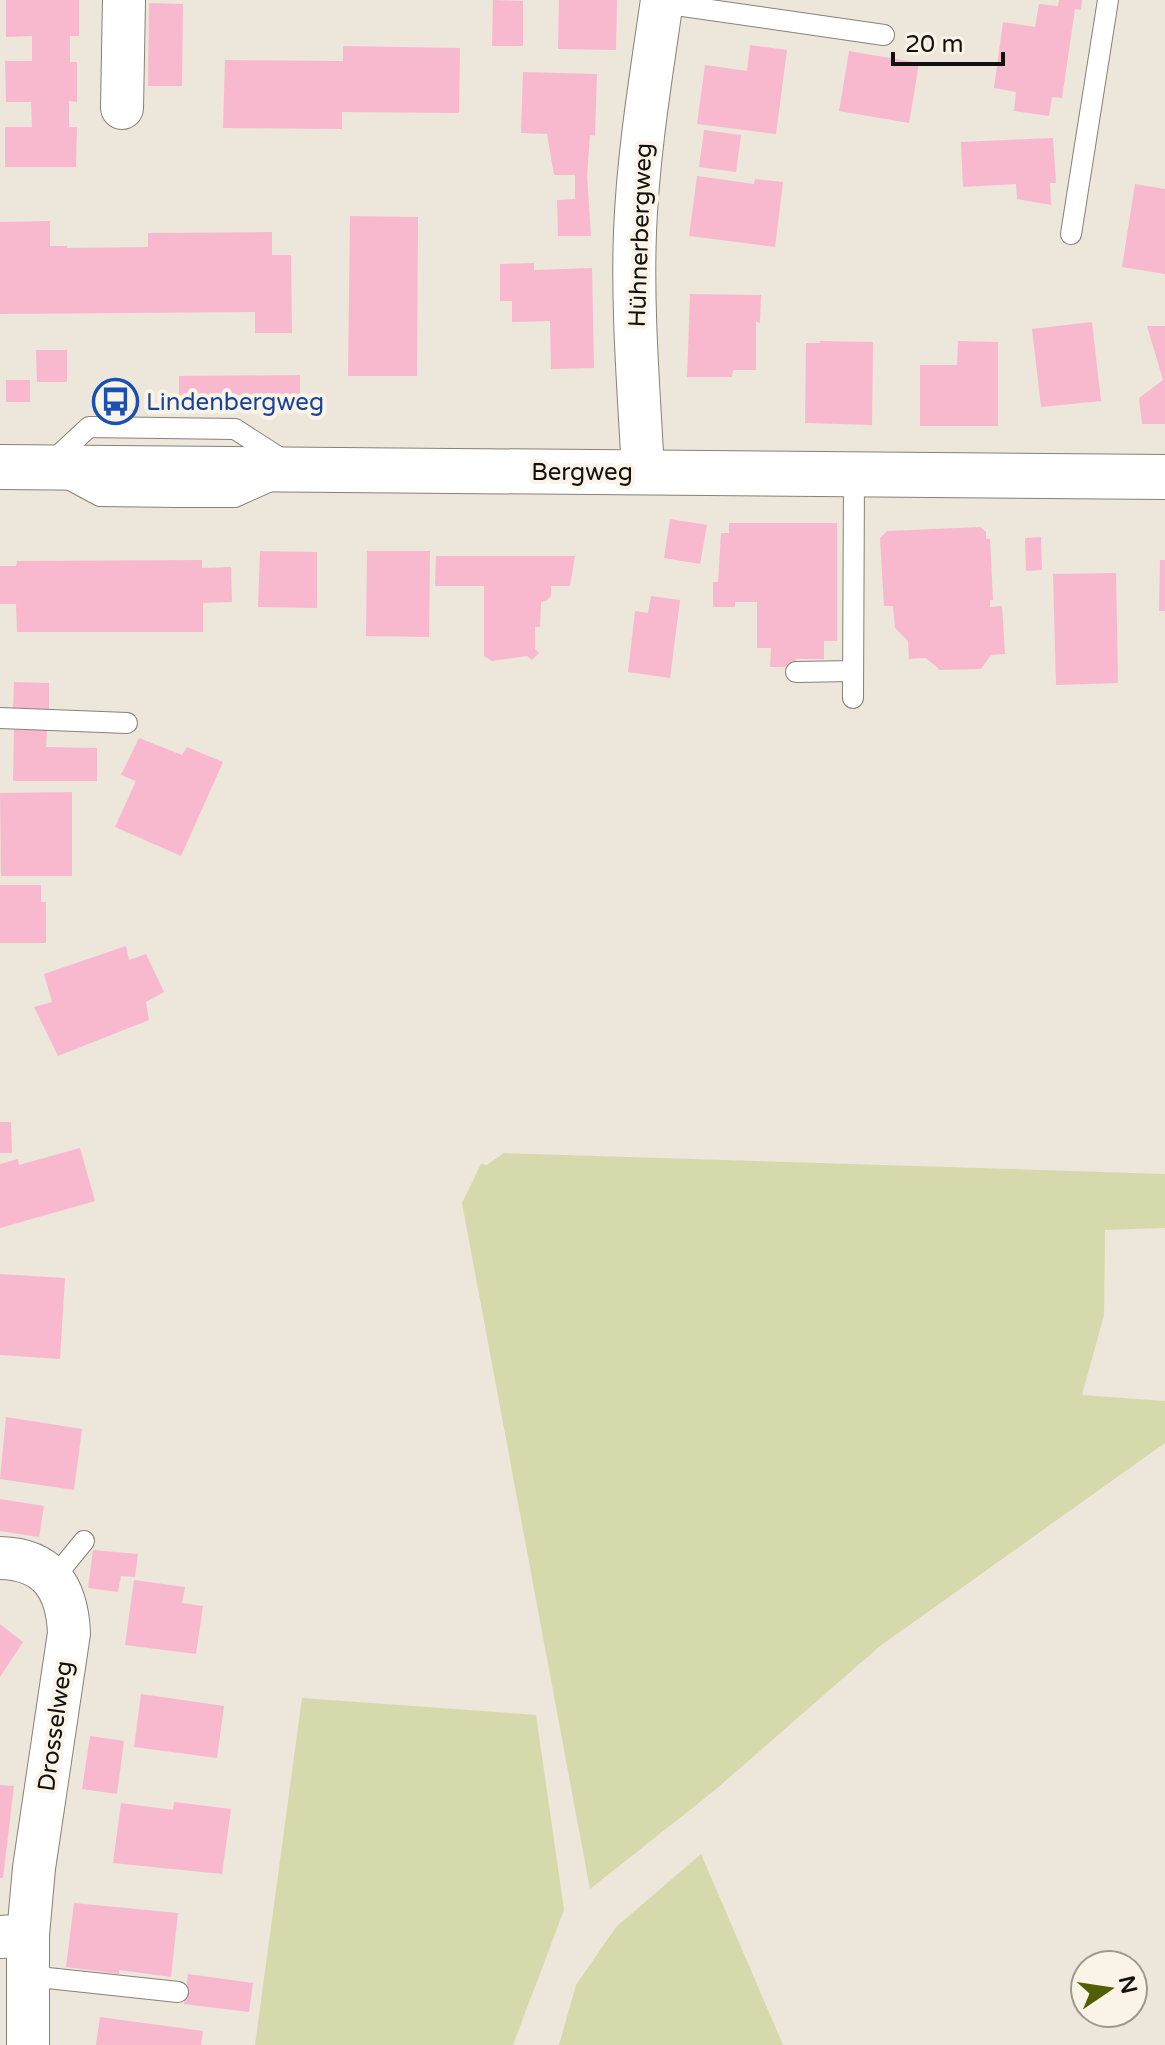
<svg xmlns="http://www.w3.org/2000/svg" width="1165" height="2045" font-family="'Varela Round',sans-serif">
  <rect width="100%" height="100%" fill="#ede6da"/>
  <path fill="#d6d9ac" d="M 504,1153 L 1165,1174 L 1165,1228 L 1105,1230 L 1104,1315 L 1082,1395 L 1165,1401 L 1165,1443 L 880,1646 L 715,1790 L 590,1889 L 462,1203 L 481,1164 L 487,1165 Z
    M 302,1698 L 536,1715 L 564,1910 L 513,2045 L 255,2045 Z
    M 701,1854 L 783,2045 L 559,2045 L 576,1985 L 616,1927 Z"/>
  <path fill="#f8b9cf" d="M 6,0 L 79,0 L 79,36 L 70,36 L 70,62 L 77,62 L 77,102 L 69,101 L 69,127 L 77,127 L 76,167 L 5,167 L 5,127 L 32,127 L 31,102 L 6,102 L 5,61 L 32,61 L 32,36 L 6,37 Z
    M 493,0 L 523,1 L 523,46 L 492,46 Z
    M 559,0 L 617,0 L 616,50 L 558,49 Z
    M 1059,0 L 1082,0 L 1081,10 L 1075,9 L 1062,98 L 1052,97 L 1049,116 L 1014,111 L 1016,92 L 994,88 L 1003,22 L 1035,27 L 1039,4 L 1058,6 Z
    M 149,3 L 183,4 L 182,86 L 148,86 Z
    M 750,45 L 787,50 L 776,134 L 697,124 L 705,65 L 747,71 Z
    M 343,46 L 460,48 L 459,113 L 342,112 L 342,129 L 223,128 L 225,60 L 343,61 Z
    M 849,51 L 919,63 L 909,123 L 839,111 Z
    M 523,72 L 597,74 L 595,136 L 590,135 L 587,176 L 591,236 L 558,236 L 557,200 L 575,199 L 575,175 L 554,175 L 547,134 L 521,133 Z
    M 704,130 L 741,135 L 736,172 L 699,167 Z
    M 1053,138 L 1056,183 L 1050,183 L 1051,205 L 1017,199 L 1016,184 L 963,187 L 961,142 Z
    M 697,176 L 754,184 L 755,179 L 783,182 L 775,247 L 689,236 Z
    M 1135,184 L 1165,189 L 1165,274 L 1122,267 Z
    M 350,216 L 418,217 L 417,376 L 348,376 Z
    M 50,221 L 50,246 L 67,246 L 67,248 L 148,247 L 148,233 L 272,232 L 272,255 L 291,255 L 292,333 L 255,333 L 255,312 L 0,314 L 0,222 Z
    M 534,263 L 534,270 L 592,268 L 594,368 L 551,369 L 550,321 L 512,322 L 512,301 L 500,301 L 500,264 Z
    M 690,294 L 761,295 L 760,323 L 756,322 L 756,370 L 733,370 L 732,377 L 687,377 Z
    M 1092,322 L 1101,401 L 1041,407 L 1032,329 Z
    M 1147,326 L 1165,326 L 1165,424 L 1142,424 L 1139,398 L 1163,380 Z
    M 820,341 L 873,342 L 872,425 L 805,423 L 806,343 L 820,343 Z
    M 958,341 L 998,342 L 998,426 L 920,426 L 920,365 L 957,365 Z
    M 36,350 L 67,350 L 67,382 L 37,382 Z
    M 300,375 L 300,404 L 179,405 L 179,376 Z
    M 6,380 L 30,380 L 30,402 L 6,402 Z
    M 670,519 L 707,525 L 700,564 L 664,558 Z
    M 729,523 L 837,523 L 837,641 L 824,641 L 824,659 L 796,659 L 796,667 L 770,667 L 771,648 L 757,648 L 757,602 L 735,602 L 735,607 L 713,607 L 713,582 L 718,582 L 721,533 L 729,533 Z
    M 980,527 L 986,532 L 986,539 L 990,539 L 993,600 L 990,600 L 990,607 L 1002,606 L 1005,654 L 991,655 L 981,669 L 940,670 L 926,658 L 909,659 L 908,641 L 895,628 L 893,606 L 884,606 L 880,538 L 887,531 Z
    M 1041,537 L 1042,570 L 1026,571 L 1025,538 Z
    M 260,551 L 317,552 L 317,608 L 258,607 Z
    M 367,551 L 430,551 L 429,637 L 366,636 Z
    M 436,556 L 575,556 L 570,586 L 551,586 L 551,596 L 546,601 L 541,602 L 540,627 L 535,627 L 535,649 L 539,653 L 532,660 L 527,656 L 492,661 L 484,656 L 484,586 L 435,586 Z
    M 202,560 L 202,568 L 231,567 L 232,602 L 203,603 L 203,632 L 17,632 L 16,604 L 0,604 L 0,566 L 16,566 L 17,561 Z
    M 1160,560 L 1165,560 L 1165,611 L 1159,611 Z
    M 1116,573 L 1118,683 L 1056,685 L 1053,574 Z
    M 651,596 L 680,600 L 670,678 L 628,672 L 635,611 L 648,613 Z
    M 14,682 L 49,683 L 49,711 L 13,710 Z
    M 14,730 L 47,730 L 46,747 L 97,748 L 97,781 L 13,781 Z
    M 139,738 L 182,755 L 187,747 L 223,762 L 181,856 L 115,827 L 136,781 L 121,775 Z
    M 72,792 L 72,876 L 1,876 L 0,793 Z
    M 0,885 L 41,885 L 41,902 L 46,902 L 46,943 L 0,943 Z
    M 126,946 L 129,960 L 146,954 L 164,992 L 146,1002 L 149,1020 L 58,1056 L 34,1007 L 52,1002 L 44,974 Z
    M 0,1122 L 11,1122 L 12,1153 L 0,1153 Z
    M 80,1148 L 95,1201 L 0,1228 L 0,1164 L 18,1159 L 19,1165 Z
    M 0,1274 L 65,1278 L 60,1359 L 0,1355 Z
    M 6,1417 L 82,1429 L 74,1490 L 0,1479 Z
    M 0,1499 L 44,1506 L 39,1537 L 0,1531 Z
    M 93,1550 L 138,1554 L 135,1577 L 121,1576 L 118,1592 L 88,1588 Z
    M 134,1580 L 185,1587 L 182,1603 L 203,1606 L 196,1654 L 125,1645 Z
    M 0,1624 L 23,1642 L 0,1677 Z
    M 141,1694 L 224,1706 L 217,1758 L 134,1747 Z
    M 90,1736 L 124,1741 L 117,1794 L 82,1789 Z
    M 0,1785 L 14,1786 L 3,1878 L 0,1878 Z
    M 174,1802 L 231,1809 L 222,1874 L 113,1863 L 121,1803 L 173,1810 Z
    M 74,1903 L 178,1913 L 171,1977 L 119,1970 L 119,1974 L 66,1967 Z
    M 188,1974 L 253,1983 L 249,2012 L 184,2004 Z
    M 100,2017 L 203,2031 L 201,2045 L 96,2045 Z"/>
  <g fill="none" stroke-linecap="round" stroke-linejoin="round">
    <defs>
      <path id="service" d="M 662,3 L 884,35
        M 1071,234 L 1108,0
        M 89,427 L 235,429 L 297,469 L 235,497 L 178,497 L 100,496 L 46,467 Z
        M 796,672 L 852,671
        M 853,698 L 854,474
        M 0,718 L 127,723
        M 53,1579 L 84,1541
        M 29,1976 L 178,1992"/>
      <path id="minor" d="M 122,108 L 124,0
        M 643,472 C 639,392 632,312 635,232 C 638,154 651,77 662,0
        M 0,1558 C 48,1559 67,1587 69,1633 L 34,1868 L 28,1935 L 0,1937
        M 28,2045 L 28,1935"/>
      <path id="tertiary" d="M 0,467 L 1165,477"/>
    </defs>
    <use href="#service" stroke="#888176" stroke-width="22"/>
    <use href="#minor" stroke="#888176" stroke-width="44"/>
    <use href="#tertiary" stroke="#888176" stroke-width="46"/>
    <use href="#service" stroke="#fff" stroke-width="20"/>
    <use href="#minor" stroke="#fff" stroke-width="42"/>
    <use href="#tertiary" stroke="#fff" stroke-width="44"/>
  </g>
  <defs>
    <symbol id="bus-ring" viewBox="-11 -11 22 22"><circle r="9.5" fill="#faf3e7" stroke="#1a4fb4" stroke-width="1.5"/><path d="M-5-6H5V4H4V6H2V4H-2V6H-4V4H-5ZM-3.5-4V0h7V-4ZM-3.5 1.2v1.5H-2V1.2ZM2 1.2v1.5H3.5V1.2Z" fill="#1a4fb4"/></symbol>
  </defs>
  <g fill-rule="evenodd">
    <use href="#bus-ring" x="90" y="376" width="51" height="51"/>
  </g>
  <g text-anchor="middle" stroke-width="8" stroke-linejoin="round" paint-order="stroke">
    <g font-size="24" fill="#13110d" stroke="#faf3e7">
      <text transform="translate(640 235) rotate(-88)" y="8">Hühnerbergweg</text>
      <text x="582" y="480">Bergweg</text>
      <text transform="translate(55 1726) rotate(-82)" y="8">Drosselweg</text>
    </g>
    <g font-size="24" fill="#164399" stroke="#faf3e7" text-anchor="start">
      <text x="146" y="410">Lindenbergweg</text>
    </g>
  </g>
  <g transform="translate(1109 1989) rotate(77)"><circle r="38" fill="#faf3e7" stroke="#9e9990" stroke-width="2"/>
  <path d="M0-6L14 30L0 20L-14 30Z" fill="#4f5f02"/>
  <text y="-12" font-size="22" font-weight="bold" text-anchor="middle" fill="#13110d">N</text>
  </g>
  <path d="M893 52v12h110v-12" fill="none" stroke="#13110d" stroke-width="4"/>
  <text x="905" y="52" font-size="24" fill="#13110d" stroke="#faf3e7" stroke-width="6" paint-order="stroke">20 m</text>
</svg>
